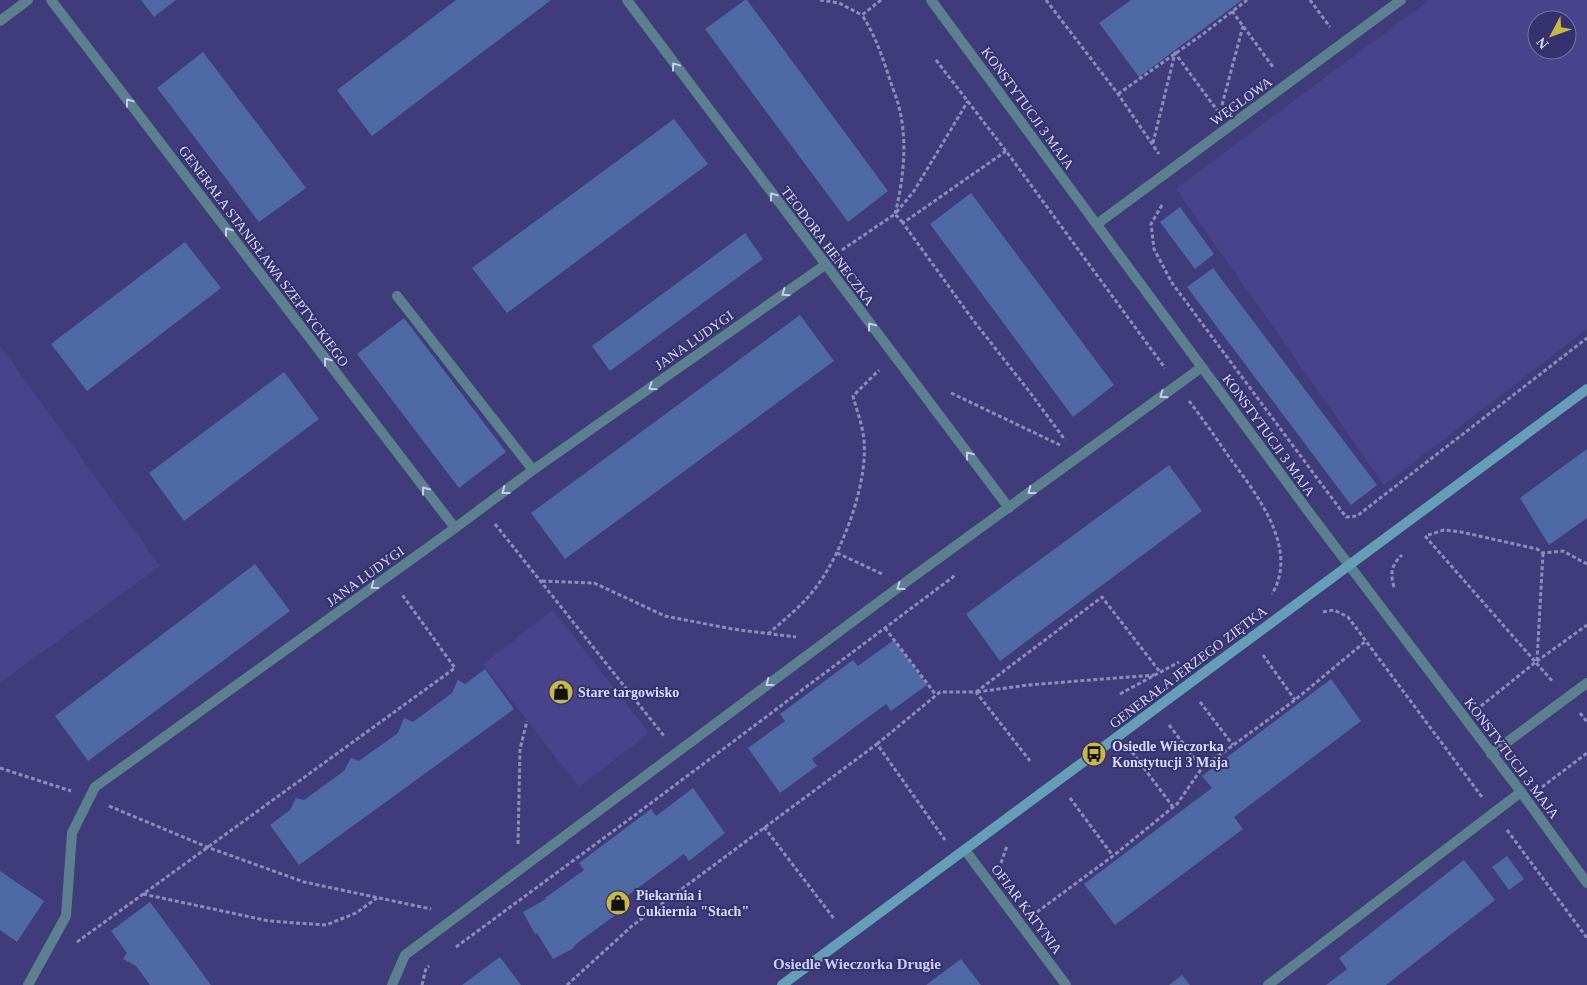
<svg xmlns="http://www.w3.org/2000/svg" width="1587" height="985" font-family="Georgia,serif">
  <rect width="100%" height="100%" fill="#403c7b"/>
  <path fill="#48438a" fill-rule="evenodd" d="M 1429,0 L 1587,0 L 1587,329 L 1384,485 L 1176,189 ZM 1537,20 L 1567,20 L 1567,50 L 1537,50 Z
    M 0,346 L 160,566 L 0,683 Z
    M 553,610 L 649,733 L 579,787 L 483,664 Z"/>
  <path fill="#4d6aa5" d="M 141,0 L 176,0 L 154,17 Z
    M 456,0 L 551,0 L 372,136 L 337,90 Z
    M 745,0 L 747,0 L 888,191 L 848,222 L 705,29 Z
    M 1131,0 L 1242,0 L 1139,77 L 1099,23 Z
    M 203,52 L 306,188 L 259,222 L 157,88 Z
    M 674,119 L 708,164 L 507,313 L 472,268 Z
    M 971,193 L 1114,385 L 1073,417 L 930,224 Z
    M 1180,207 L 1214,254 L 1195,269 L 1160,222 Z
    M 745,233 L 763,259 L 610,371 L 592,346 Z
    M 185,242 L 221,288 L 87,391 L 51,344 Z
    M 1213,268 L 1377,485 L 1351,505 L 1187,287 Z
    M 800,315 L 834,361 L 565,559 L 531,513 Z
    M 404,318 L 506,452 L 459,488 L 357,354 Z
    M 284,372 L 319,419 L 184,521 L 149,473 Z
    M 1587,449 L 1587,518 L 1549,545 L 1520,498 Z
    M 1169,465 L 1202,511 L 1000,661 L 966,614 Z
    M 255,564 L 290,611 L 88,761 L 55,716 Z
    M 894,640 L 927,685 L 891,711 L 886,704 L 812,759 L 817,766 L 780,793 L 748,748 L 785,721 L 780,714 L 853,660 L 858,666 Z
    M 485,669 L 514,709 L 299,865 L 270,825 L 290,810 L 296,798 L 304,800 L 344,771 L 351,758 L 359,761 L 398,733 L 404,718 L 413,722 L 452,693 L 458,680 L 465,684 Z
    M 1331,679 L 1361,721 L 1234,817 L 1243,829 L 1115,925 L 1084,884 L 1212,788 L 1202,776 Z
    M 693,788 L 725,833 L 689,861 L 684,854 L 612,907 L 617,914 L 580,941 L 573,947 L 574,948 L 553,959 L 537,933 L 535,934 L 523,912 L 546,899 L 545,898 L 584,870 L 579,863 L 651,809 L 656,816 Z
    M 1507,856 L 1524,879 L 1509,890 L 1492,867 Z
    M 1464,860 L 1495,900 L 1386,985 L 1326,985 L 1347,969 L 1339,958 Z
    M 0,871 L 44,901 L 17,942 L 0,930 Z
    M 150,902 L 211,985 L 150,985 L 136,966 L 123,959 L 127,953 L 111,931 Z
    M 500,957 L 521,985 L 462,985 Z
    M 961,959 L 981,985 L 926,985 Z
    M 1182,975 L 1190,985 L 1169,985 Z"/>
  <g fill="none" stroke-linecap="round" stroke-linejoin="round">
    <path stroke="#8d8cbb" stroke-width="3" stroke-dasharray="4 2.5" stroke-linecap="butt" d="M 820,0 L 839,3 L 862,15
      M 881,0 L 862,15 C 874,33 881,53 888,74 C 891,84 895,94 898,103 C 908,139 904,178 895,214 L 914,191 L 968,101
      M 1046,0 L 1118,94 L 1159,154
      M 1310,0 L 1330,27
      M 1232,11 L 1273,67
      M 936,60 L 1006,151 L 1165,368
      M 1118,94 L 1203,34 L 1247,0
      M 1222,105 L 1243,26
      M 1153,143 L 1175,53 L 1217,110
      M 1006,151 L 903,223 L 973,320 L 1032,395 L 1065,440
      M 1162,205 L 1151,224 L 1154,249 L 1172,283 L 1346,517 L 1357,516 L 1587,338
      M 842,250 L 895,214 L 903,223
      M 951,393 L 1060,445
      M 1189,401 C 1203,419 1216,438 1229,457 C 1255,492 1300,548 1272,594
      M 495,524 L 664,736
      M 1428,535 L 1444,530 L 1461,532 L 1537,549 L 1543,553 L 1563,551 L 1587,564
      M 1425,536 L 1553,682
      M 837,553 L 882,574
      M 542,581 L 594,583 L 665,616 L 732,629 L 796,637
      M 1394,587 C 1390,574 1391,565 1402,555
      M 1323,612 L 1334,610 L 1348,617 L 1482,797
      M 885,628 L 936,695
      M 768,634 C 785,619 803,605 817,586 C 843,551 871,477 863,433 C 861,421 856,408 853,396 L 879,370
      M 1263,655 L 1295,700
      M 1537,661 L 1543,553
      M 976,692 L 1102,597 L 1160,672
      M 977,692 L 1028,685 L 1154,675
      M 1120,694 L 1179,662
      M 1200,702 L 1233,745
      M 1481,706 L 1537,661 L 1587,625
      M 1580,713 L 1587,722
      M 1169,725 L 1202,768
      M 877,744 L 940,692 L 976,692 L 1030,761
      M 1132,752 L 1173,807
      M 0,768 L 71,791
      M 1542,787 L 1587,753
      M 1070,798 L 1113,856
      M 109,806 L 207,847 L 304,882 L 431,909
      M 764,827 L 835,920
      M 1507,830 L 1587,938
      M 518,844 L 520,749 L 527,721
      M 1001,863 L 1007,846
      M 143,894 L 269,921 L 326,925 L 356,913 L 377,898
      M 1037,912 L 1113,856 L 1177,804 L 1202,768 L 1295,700 L 1366,641
      M 77,942 L 455,668 L 401,593
      M 456,947 L 631,818 L 953,577 L 955,573
      M 422,985 L 426,968 L 429,966
      M 567,985 L 632,926 L 877,744 L 945,840"/>
    <path stroke="#5b808e" stroke-width="10" d="M 1491,754 L 1587,683
      M 1268,985 L 1521,792"/>
    <path stroke="#5b808e" stroke-width="10" d="M 51,0 L 455,528
      M 627,0 L 1009,508
      M 931,0 L 1311,515 L 1521,792 L 1587,883
      M 0,21 L 28,0
      M 1097,224 L 1401,0
      M 397,296 L 533,470
      M 965,850 L 1066,985
      M 28,985 L 66,916 L 72,833 L 95,787 L 455,528 L 533,470 L 825,265
      M 392,985 L 405,955 L 899,587 L 1202,367"/>
    <path stroke="#639fb5" stroke-width="10" d="M 782,985 L 1587,389"/>
  </g>
  <defs><path id="oneway-chevron" d="M-2-3.5L2.5 0L-2 3.5" fill="none" stroke-width="1.6" stroke-linecap="round" stroke-linejoin="round" transform="scale(1.25)"/></defs>
  <g stroke="#c7cdea">
    <use href="#oneway-chevron" transform="translate(675 66) rotate(-127)"/>
    <use href="#oneway-chevron" transform="translate(129 102) rotate(-127)"/>
    <use href="#oneway-chevron" transform="translate(773 196) rotate(-127)"/>
    <use href="#oneway-chevron" transform="translate(228 231) rotate(-127)"/>
    <use href="#oneway-chevron" transform="translate(785 293) rotate(145)"/>
    <use href="#oneway-chevron" transform="translate(871 326) rotate(-127)"/>
    <use href="#oneway-chevron" transform="translate(327 361) rotate(-127)"/>
    <use href="#oneway-chevron" transform="translate(652 387) rotate(145)"/>
    <use href="#oneway-chevron" transform="translate(1163 395) rotate(145)"/>
    <use href="#oneway-chevron" transform="translate(969 455) rotate(-127)"/>
    <use href="#oneway-chevron" transform="translate(425 490) rotate(-127)"/>
    <use href="#oneway-chevron" transform="translate(505 491) rotate(143)"/>
    <use href="#oneway-chevron" transform="translate(1031 491) rotate(143)"/>
    <use href="#oneway-chevron" transform="translate(374 586) rotate(144)"/>
    <use href="#oneway-chevron" transform="translate(900 587) rotate(144)"/>
    <use href="#oneway-chevron" transform="translate(769 683) rotate(143)"/>
  </g>
  <defs>
    <symbol id="shop-disc" viewBox="-11 -11 22 22"><circle r="9.5" fill="#c7bb3b" stroke="#36316f"/><path d="M-5-2.5h2.3a2.7 3.5 0 0 1 5.4 0H5L5.5 6h-11ZM-1.5-2.5h3a1.5 2.3 0 0 0-3 0Z" fill="#111"/></symbol>
    <symbol id="bus-disc" viewBox="-11 -11 22 22"><circle r="9.5" fill="#c7bb3b" stroke="#36316f"/><path d="M-5-6H5V4H4V6H2V4H-2V6H-4V4H-5ZM-3.5-4V0h7V-4ZM-3.5 1.2v1.5H-2V1.2ZM2 1.2v1.5H3.5V1.2Z" fill="#111"/></symbol>
  </defs>
  <g fill-rule="evenodd">
    <use href="#shop-disc" x="547" y="678" width="28" height="28"/>
    <use href="#bus-disc" x="1080" y="740" width="28" height="28"/>
    <use href="#shop-disc" x="604" y="889" width="28" height="28"/>
  </g>
  <g text-anchor="middle" stroke-width="4" stroke-linejoin="round" paint-order="stroke">
    <g font-size="14" fill="#dadbfa" stroke="#36316f">
      <text transform="translate(1241 101) rotate(-36)" y="5">WĘGLOWA</text>
      <text transform="translate(1028 108) rotate(54)" y="5">KONSTYTUCJI 3 MAJA</text>
      <text transform="translate(828 246) rotate(53)" y="5">TEODORA HENECZKA</text>
      <text transform="translate(264 256) rotate(53)" y="5">GENERAŁA STANISŁAWA SZEPTYCKIEGO</text>
      <text transform="translate(694 340) rotate(-35)" y="5">JANA LUDYGI</text>
      <text transform="translate(1269 435) rotate(54)" y="5">KONSTYTUCJI 3 MAJA</text>
      <text transform="translate(365 576) rotate(-36)" y="5">JANA LUDYGI</text>
      <text transform="translate(1188 667) rotate(-37)" y="5">GENERAŁA JERZEGO ZIĘTKA</text>
      <text transform="translate(1512 758) rotate(53)" y="5">KONSTYTUCJI 3 MAJA</text>
      <text transform="translate(1027 909) rotate(53)" y="5">OFIAR KATYNIA</text>
    </g>
    <g font-size="14" font-weight="bold" fill="#dadbfa" stroke="#36316f" text-anchor="start">
      <text x="578" y="697">Stare targowisko</text>
      <text x="1112" y="751">Osiedle Wieczorka<tspan x="1112" dy="16">Konstytucji 3 Maja</tspan></text>
      <text x="636" y="900">Piekarnia i<tspan x="636" dy="16">Cukiernia "Stach"</tspan></text>
    </g>
    <g font-size="15" font-weight="bold" fill="#cccefb" stroke="#36316f">
      <text x="857" y="969">Osiedle Wieczorka Drugie</text>
    </g>
  </g>
  <g transform="translate(1552 35) rotate(229)"><circle r="24" fill="#36316f" stroke="#7875a7"/>
  <path d="M0-4L9 19L0 12L-9 19Z" fill="#c7bb3b"/>
  <text y="-8" font-size="14" font-weight="bold" text-anchor="middle" fill="#dadbfa">N</text>
  </g>
</svg>
